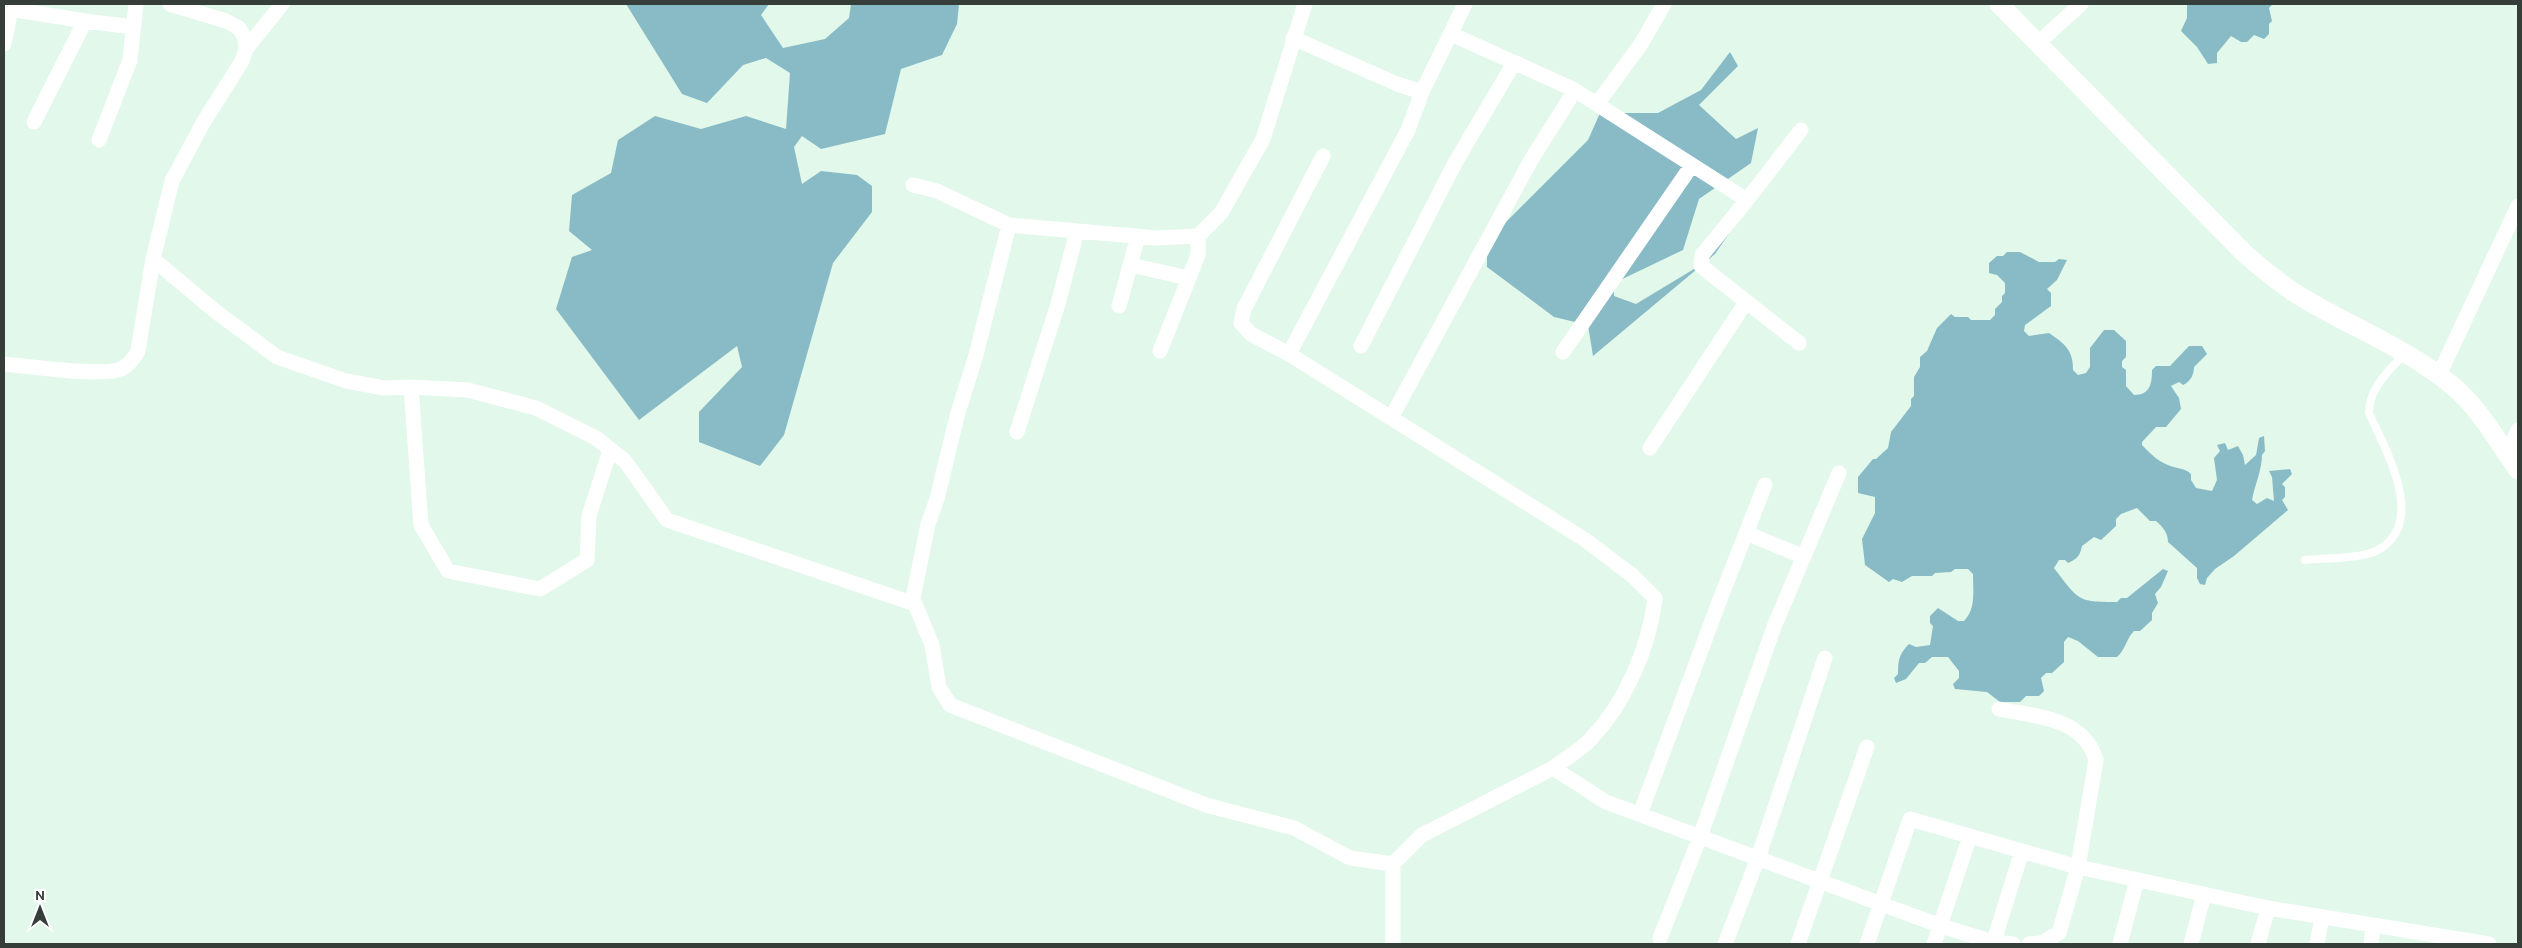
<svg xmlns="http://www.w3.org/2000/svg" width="2522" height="948" font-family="Overpass,sans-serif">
  <rect width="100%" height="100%" fill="#e2f8ea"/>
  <path fill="#89bbc6" d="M 626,4 L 769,4 L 761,15 L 783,48 L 825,39 L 849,18 L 851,4 L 959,4 L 957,24 L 942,55 L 901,69 L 885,134 L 821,149 L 802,136 L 794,147 L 802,184 L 821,171 L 857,175 L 872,186 L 872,212 L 833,263 L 784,435 L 760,466 L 699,442 L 699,412 L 742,367 L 737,346 L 639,420 L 556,309 L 572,257 L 592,250 L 569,231 L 572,195 L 611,173 L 618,140 L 655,116 L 701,129 L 746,116 L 786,129 L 790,73 L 766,58 L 743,65 L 707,103 L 682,94 Z
    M 2187,4 L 2273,4 L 2269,8 L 2272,21 L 2269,24 L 2269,34 L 2264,39 L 2254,35 L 2247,42 L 2241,42 L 2231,36 L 2217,53 L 2217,63 L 2208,64 L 2197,47 L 2181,31 L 2187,18 Z
    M 1730,52 L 1738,66 L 1699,105 L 1736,139 L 1758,128 L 1751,163 L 1699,199 L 1683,250 L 1614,283 L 1614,296 L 1636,304 L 1694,269 L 1720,223 L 1735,225 L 1715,254 L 1593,356 L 1588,325 L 1554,317 L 1487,267 L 1487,241 L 1588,140 L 1600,113 L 1658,113 L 1701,90 Z
    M 2007,252 L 2020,252 L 2039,262 L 2055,262 L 2059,259 L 2067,260 L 2057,280 L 2047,289 L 2051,293 L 2051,306 L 2025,325 L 2024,331 L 2029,336 L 2049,333 C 2065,344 2073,350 2073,370 L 2078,375 L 2086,373 L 2090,367 L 2090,348 L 2104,330 L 2114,330 L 2126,341 L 2126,357 L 2122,361 L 2122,367 L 2126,370 L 2126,386 L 2134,395 C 2150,395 2152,384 2152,370 L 2156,366 L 2170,366 L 2189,346 L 2202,346 L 2207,354 L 2194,367 C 2194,375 2190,382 2183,385 L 2179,382 L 2171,386 L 2179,398 L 2181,409 L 2166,427 L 2156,427 L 2142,442 L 2142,445 C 2150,453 2157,461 2168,465 C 2176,469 2184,467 2191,474 L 2191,480 L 2196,488 L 2212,491 L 2217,480 L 2214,458 L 2220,451 L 2217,445 L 2225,443 L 2228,450 L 2238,446 L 2243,455 L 2245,465 L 2256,455 L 2259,438 L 2264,436 L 2265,451 L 2262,455 C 2262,470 2255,484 2252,500 L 2257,504 L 2267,498 L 2274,501 L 2272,477 L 2269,471 L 2290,469 L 2292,474 L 2282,484 L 2285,487 L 2285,497 L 2282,500 L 2288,510 L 2234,556 L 2215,569 L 2207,578 L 2205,585 L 2200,584 L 2197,578 L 2197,568 L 2168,542 C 2168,533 2163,527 2156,521 L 2150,521 L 2137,508 L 2121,514 L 2116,519 L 2116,526 L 2101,540 L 2094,537 L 2082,546 C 2080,556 2077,559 2068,563 L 2065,560 L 2059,560 L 2054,568 C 2079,600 2076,602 2117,602 L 2121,598 L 2127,598 L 2163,569 L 2168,571 L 2161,587 L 2155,594 L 2158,603 L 2152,613 L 2152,620 L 2140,631 L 2134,631 C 2126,639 2126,649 2117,657 L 2098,657 L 2078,641 L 2068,637 L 2064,642 L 2064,662 L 2052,673 L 2046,673 L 2041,678 L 2044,691 L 2039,696 L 2026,696 L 2020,702 L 2000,702 L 1987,692 L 1955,689 L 1953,684 L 1959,678 L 1959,671 L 1948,657 L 1932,657 L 1925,663 L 1919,663 L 1906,679 L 1896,683 L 1894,678 L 1898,674 C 1898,660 1899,654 1909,644 L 1916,647 L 1930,645 L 1933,626 L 1930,623 L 1930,616 L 1938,608 L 1958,621 L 1964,621 C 1976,609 1973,591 1973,574 L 1968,569 L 1955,569 L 1951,572 L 1935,573 L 1932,576 L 1912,576 L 1902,582 L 1893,579 L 1889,582 L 1865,565 L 1862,539 L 1875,513 L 1875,497 L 1858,493 L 1858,477 L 1873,459 L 1876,459 L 1888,448 L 1891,432 L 1911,406 L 1911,399 L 1914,396 L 1914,377 L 1920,367 L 1920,357 L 1927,351 L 1937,328 L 1951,314 L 1955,317 L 1968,317 L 1971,320 L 1990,320 L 1995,315 L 1995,309 L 2002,302 L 2002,296 L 2005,293 L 2005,283 L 1997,275 L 1989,273 L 1989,263 L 1997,256 L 2003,256 Z"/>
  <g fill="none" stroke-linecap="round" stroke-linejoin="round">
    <path stroke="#fff" stroke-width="8" d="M 2305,560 C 2325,558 2362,559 2378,550 C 2428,522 2385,449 2369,413 C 2369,388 2388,372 2404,354"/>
    <path stroke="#fff" stroke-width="15" d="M 4,8 L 85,21 L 134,27
      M 1451,34 L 1573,89 L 1747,200 L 1801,130
      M 1293,38 L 1397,84 L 1422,92
      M 2038,43 L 2081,4
      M 4,44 L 11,9
      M 246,49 L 282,4
      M 1597,104 L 1641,44 L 1664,4
      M 34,122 L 85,21
      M 99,140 L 130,60 L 136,4
      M 1323,156 L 1244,309 L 1241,323 L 1251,334 L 1289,354 L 1584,539 L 1633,576 L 1655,598 C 1649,649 1625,703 1590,740 C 1579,751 1565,759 1553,768 L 1606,802 L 1941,926 L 1993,942 L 2013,944
      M 913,185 L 937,191 L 1009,225
      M 1747,200 L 1702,255 L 1701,266 L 1799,343
      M 153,259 L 215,311 L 277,357 L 346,381 L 384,388 L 411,387 L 468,390 L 536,408 L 596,438 L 625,461 L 667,520 L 912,603 L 928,524 L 937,499 L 957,416 L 976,355 L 1009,225 L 1157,238 L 1198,236 L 1221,213 L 1263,139 L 1305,4
      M 1130,265 L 1189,278
      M 1119,306 L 1138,236
      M 1361,346 L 1455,163 L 1514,63
      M 1160,351 L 1198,255 L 1198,236
      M 1563,352 L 1692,165
      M 1289,354 L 1408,130 L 1422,92 L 1465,4
      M 4,364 C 27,366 105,378 123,368 C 130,364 134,358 138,351 L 153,259 L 172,181 L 203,123 L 242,61 L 246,49 L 245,38 L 239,28 L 226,21 L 170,4
      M 2439,375 L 2518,206
      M 411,387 L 421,525 L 448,571 L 540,589 L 587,560 L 589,516 L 610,450
      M 1391,418 L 1531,160 L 1575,90
      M 1017,432 L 1058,304 L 1077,231
      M 1650,448 L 1746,302
      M 2507,454 L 2518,430
      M 1746,533 L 1804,557
      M 913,599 L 932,645 L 939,687 L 950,705 L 1206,805 L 1294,828 L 1350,858 L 1393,864
      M 1999,709 C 2037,717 2083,717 2096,760 L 2078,867 L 2059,933 L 2041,943 L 2029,944
      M 1640,814 L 1722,594 L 1765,485
      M 1660,938 L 1700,837 L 1774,627 L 1839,473
      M 1393,944 L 1393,864 L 1422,835 L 1553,768
      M 1725,944 L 1758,858 L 1825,658
      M 1798,944 L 1867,747
      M 1867,944 L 1910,819 L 2078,867 L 2268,908 L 2489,944
      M 1934,944 L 1970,836
      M 1993,944 L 2022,851
      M 2120,944 L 2137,880
      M 2191,944 L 2204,894
      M 2258,944 L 2268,908
      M 2317,944 L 2322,917
      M 2371,944 L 2373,926"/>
    <path stroke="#fff" stroke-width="19" d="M 1999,4 L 2243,252 C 2262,269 2281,285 2303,298 C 2353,328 2409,349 2454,387 C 2480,409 2498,442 2518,470"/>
  </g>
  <rect width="2522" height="948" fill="none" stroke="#353e38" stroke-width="10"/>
  <g transform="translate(40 908)" stroke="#ffffff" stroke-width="4" paint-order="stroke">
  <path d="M0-4L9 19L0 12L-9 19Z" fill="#353e38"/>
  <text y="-8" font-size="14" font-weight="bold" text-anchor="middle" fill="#353e38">N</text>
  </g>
</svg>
